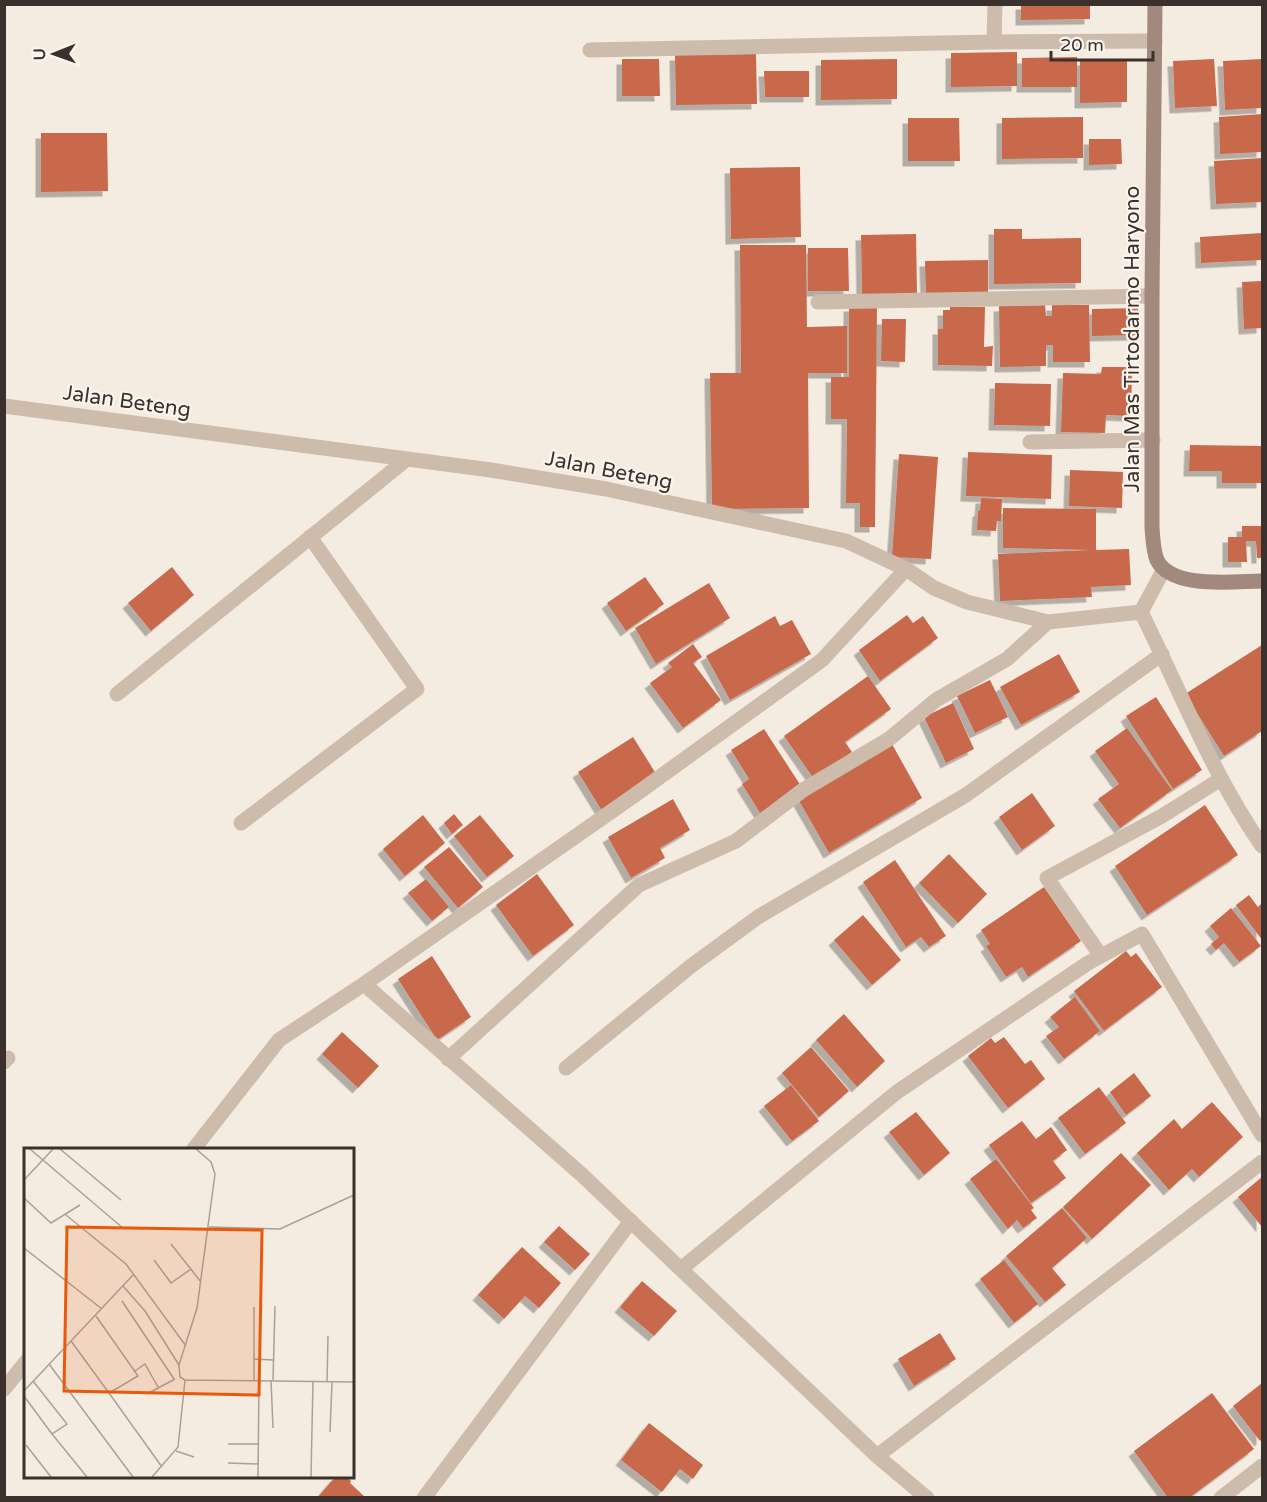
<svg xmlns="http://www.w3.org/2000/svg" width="1267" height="1502" font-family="'Varela Round',sans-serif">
  <defs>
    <filter id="shadow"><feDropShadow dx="-5.5" dy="5.5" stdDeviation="0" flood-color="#0004"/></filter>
  </defs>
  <rect width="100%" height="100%" fill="#f4ebe1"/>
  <path fill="#c8694b" filter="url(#shadow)" d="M 1021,4 L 1090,4 L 1090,19 L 1021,20 Z
    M 1017,52 L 1017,86 L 951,87 L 951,53 Z
    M 756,54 L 757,104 L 676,105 L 675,55 Z
    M 1077,57 L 1077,87 L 1022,87 L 1022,58 Z
    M 622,59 L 659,59 L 660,96 L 622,96 Z
    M 897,59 L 897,99 L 821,100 L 821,60 Z
    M 1127,59 L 1127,102 L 1080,103 L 1080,60 Z
    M 1214,59 L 1217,106 L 1175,108 L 1173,61 Z
    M 1262,59 L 1262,108 L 1225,110 L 1223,61 Z
    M 764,71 L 809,71 L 809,97 L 765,97 Z
    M 1262,114 L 1262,152 L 1220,154 L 1219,117 Z
    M 1083,117 L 1083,158 L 1002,159 L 1002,118 Z
    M 908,118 L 959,118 L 960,161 L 908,161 Z
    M 41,133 L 107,133 L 108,191 L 41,192 Z
    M 1089,139 L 1121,139 L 1122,164 L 1089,165 Z
    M 1262,158 L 1262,202 L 1216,204 L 1214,161 Z
    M 800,167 L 801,237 L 731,239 L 730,168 Z
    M 994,229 L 1022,229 L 1022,239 L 1081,238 L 1081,283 L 994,284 Z
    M 1262,233 L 1262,260 L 1201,263 L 1200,237 Z
    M 916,234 L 917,294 L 862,294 L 861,235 Z
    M 740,245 L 806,245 L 807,327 L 847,326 L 847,373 L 808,373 L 809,508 L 712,509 L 710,373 L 741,373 Z
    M 808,248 L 848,248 L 849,291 L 808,291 Z
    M 988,260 L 988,297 L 926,297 L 925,261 Z
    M 1262,281 L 1262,328 L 1244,329 L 1242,282 Z
    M 1045,305 L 1046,316 L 1052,316 L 1052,305 L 1089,305 L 1090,362 L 1053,362 L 1053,345 L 1046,345 L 1046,366 L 1000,367 L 999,306 Z
    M 849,306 L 877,306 L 875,527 L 860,527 L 860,503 L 846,503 L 847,419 L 831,419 L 831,377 L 849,377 Z
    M 950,307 L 985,307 L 984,347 L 993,346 L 992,366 L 938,365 L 938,329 L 943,329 L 943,310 L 950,310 Z
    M 1138,308 L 1139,335 L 1092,336 L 1092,309 Z
    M 882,319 L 906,319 L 905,362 L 881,361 Z
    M 1102,367 L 1132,367 L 1131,416 L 1106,415 L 1105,433 L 1061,432 L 1063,373 L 1101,374 Z
    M 995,383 L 1051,384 L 1050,426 L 994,425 Z
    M 1190,445 L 1262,446 L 1262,483 L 1222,483 L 1222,471 L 1189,471 Z
    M 968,452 L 1052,455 L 1051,499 L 966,496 Z
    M 899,454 L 938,457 L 931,559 L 892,557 Z
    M 1070,470 L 1123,472 L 1122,508 L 1069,506 Z
    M 981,498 L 1002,499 L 1001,521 L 997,521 L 996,531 L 977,530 L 978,511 L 980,511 Z
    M 1003,508 L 1096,509 L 1096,550 L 1129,549 L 1131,585 L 1091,587 L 1092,597 L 1000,601 L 998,554 L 1092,550 L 1003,548 Z
    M 1242,526 L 1262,526 L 1262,558 L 1257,558 L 1256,541 L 1246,541 L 1247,562 L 1228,562 L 1228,537 L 1242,537 Z
    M 172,567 L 194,595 L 151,631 L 128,603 Z
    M 645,577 L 664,604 L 626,631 L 607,603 Z
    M 709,583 L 730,618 L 656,664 L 635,628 Z
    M 907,615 L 913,623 L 923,616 L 938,638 L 880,681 L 859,650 Z
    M 775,616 L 780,626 L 792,620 L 811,654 L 730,700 L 706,656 Z
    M 693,644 L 702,657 L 693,663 L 721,700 L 683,728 L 650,683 L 672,667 L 668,663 Z
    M 1262,645 L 1262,731 L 1224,756 L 1185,694 Z
    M 1059,654 L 1080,692 L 1021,725 L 1000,687 Z
    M 868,676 L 891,709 L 845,742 L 852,752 L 814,779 L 784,736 Z
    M 990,680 L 1008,717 L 975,733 L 957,696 Z
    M 1156,697 L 1202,770 L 1173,789 L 1126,716 Z
    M 953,703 L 974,749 L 946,763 L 924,717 Z
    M 1127,728 L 1172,790 L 1120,828 L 1098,799 L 1119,784 L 1095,751 Z
    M 764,729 L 801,786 L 760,813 L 742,784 L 749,779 L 731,750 Z
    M 633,737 L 658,777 L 602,811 L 578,772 Z
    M 892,744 L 922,798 L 829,853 L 798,799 Z
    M 1032,793 L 1055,826 L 1022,850 L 999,817 Z
    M 673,799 L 690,830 L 660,848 L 665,858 L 631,878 L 608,837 Z
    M 1205,805 L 1238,855 L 1147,915 L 1115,866 Z
    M 454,814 L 463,825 L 452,834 L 444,823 Z
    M 423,815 L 445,843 L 405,876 L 383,849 Z
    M 480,815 L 514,856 L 487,877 L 454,836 Z
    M 449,847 L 483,887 L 458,908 L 424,867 Z
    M 949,854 L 987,894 L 958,923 L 919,883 Z
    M 895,860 L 946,936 L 929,947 L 921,937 L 906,947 L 863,882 Z
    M 537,874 L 574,925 L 533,956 L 496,905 Z
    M 426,879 L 449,907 L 432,921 L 408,893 Z
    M 1044,887 L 1081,941 L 1028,977 L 1022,967 L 1006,977 L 986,946 L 990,944 L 981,930 Z
    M 1249,895 L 1258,907 L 1262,903 L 1262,940 L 1236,905 Z
    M 1231,908 L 1261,946 L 1239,962 L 1224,943 L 1216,950 L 1211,944 L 1219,937 L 1210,926 Z
    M 863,915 L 901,960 L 872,985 L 834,940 Z
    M 1126,951 L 1131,957 L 1136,953 L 1162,987 L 1104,1031 L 1074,991 Z
    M 432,956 L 471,1017 L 437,1040 L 398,979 Z
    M 1075,997 L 1100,1031 L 1064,1059 L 1046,1036 L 1059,1027 L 1050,1017 Z
    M 844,1014 L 885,1061 L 857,1087 L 816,1040 Z
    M 342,1032 L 379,1066 L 358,1088 L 322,1054 Z
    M 1004,1037 L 1025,1064 L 1031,1060 L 1045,1079 L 1008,1108 L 968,1056 L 991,1038 L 995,1043 Z
    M 811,1047 L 849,1091 L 819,1117 L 782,1073 Z
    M 1134,1073 L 1151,1096 L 1126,1115 L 1110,1092 Z
    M 791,1085 L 819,1121 L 792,1141 L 764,1106 Z
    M 1099,1087 L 1126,1123 L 1085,1154 L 1058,1118 Z
    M 1212,1102 L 1243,1137 L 1199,1177 L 1192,1169 L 1169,1190 L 1137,1153 L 1174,1119 L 1182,1129 Z
    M 916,1112 L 950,1153 L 924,1175 L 889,1132 Z
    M 1022,1121 L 1036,1139 L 1051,1127 L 1067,1150 L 1053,1161 L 1066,1178 L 1031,1203 L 989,1145 Z
    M 1121,1153 L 1151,1185 L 1092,1239 L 1063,1207 Z
    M 996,1159 L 1034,1208 L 1031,1210 L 1037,1218 L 1023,1228 L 1017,1220 L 1008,1229 L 970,1179 Z
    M 1262,1177 L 1262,1227 L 1238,1197 Z
    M 1062,1208 L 1087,1238 L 1052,1268 L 1066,1285 L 1045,1302 L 1006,1256 Z
    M 559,1226 L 590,1254 L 575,1270 L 544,1242 Z
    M 522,1247 L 561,1283 L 539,1308 L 525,1296 L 504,1319 L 478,1295 Z
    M 1004,1260 L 1038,1304 L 1014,1323 L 980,1279 Z
    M 642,1281 L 677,1311 L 654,1336 L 620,1307 Z
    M 940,1333 L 956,1359 L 914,1386 L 898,1359 Z
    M 1262,1383 L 1262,1439 L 1260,1441 L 1233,1406 Z
    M 1212,1393 L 1254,1449 L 1189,1498 L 1168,1498 L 1134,1451 Z
    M 649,1423 L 703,1465 L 693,1479 L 680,1469 L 662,1492 L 621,1460 Z
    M 336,1476 L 346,1476 L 351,1481 L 350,1483 L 366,1498 L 317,1498 Z"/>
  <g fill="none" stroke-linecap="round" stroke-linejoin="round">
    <path stroke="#cdbbac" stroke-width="15" d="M 818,302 L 1152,296"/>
    <path stroke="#cdbbac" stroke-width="15" d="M 994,42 L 995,4
      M 590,50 L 994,42 L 1155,41
      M 4,406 L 491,470 L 606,489 L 846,541 L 906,569 L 934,588 L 967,602 L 1048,622 L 1141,612 L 1164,569
      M 1030,442 L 1153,440
      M 1141,612 C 1180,690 1212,774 1262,846
      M 117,694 L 407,459
      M 241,823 L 417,689 L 310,537
      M 1101,956 L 1047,878 L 1162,816 L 1221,779
      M 364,984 L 581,1174 L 877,1456 L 927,1498
      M 448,1059 L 639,885 L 736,841 L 803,790 L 889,739 L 936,700 L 1007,659 L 1048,622
      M 4,1062 L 8,1058
      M 566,1068 L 691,966 L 758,917 L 966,795 L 1162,654
      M 193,1150 L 279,1040 L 364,984 L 632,797 L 822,660 L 906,569
      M 682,1268 L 897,1092 L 1088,963 L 1142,934 L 1262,1135
      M 4,1389 L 26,1362
      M 877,1456 L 1262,1162
      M 424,1498 L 631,1221
      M 1221,1498 L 1262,1466"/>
    <path stroke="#a18a7d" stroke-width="15" d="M 1155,4 L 1152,296 L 1152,528 C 1153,538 1153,550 1157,560 C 1172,590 1235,581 1262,581"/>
  </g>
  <g text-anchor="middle" stroke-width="4.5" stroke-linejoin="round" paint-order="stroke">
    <g font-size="21" fill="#3b302b" stroke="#fbf5ee">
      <text transform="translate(1132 339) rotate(-90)" y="7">Jalan Mas Tirtodarmo Haryono</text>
      <text transform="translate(127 401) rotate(8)" y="7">Jalan Beteng</text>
      <text transform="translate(609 470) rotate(11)" y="7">Jalan Beteng</text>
    </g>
  </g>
  <g transform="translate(24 1148)">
    <rect width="330" height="330" fill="#f4ebe1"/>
    <path fill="none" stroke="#aaa098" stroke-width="1.5" d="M 6,1 L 100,81M 36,1 L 97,52M 0,32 L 29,1M 0,50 L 27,75 L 56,57M 42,67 L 102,116 L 162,198M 185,79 L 256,81 L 330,47M 147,96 L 177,134M 0,100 L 78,161M 130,112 L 147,135 L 167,121M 99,138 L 121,163 L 155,217M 98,153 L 150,231M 72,168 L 114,228 L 85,245 L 138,319M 47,193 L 85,245M 230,211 L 249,212M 25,216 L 109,329M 111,223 L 121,216 L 134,239M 161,232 L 156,229 L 155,217 L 173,160 L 191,26 L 187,14 L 172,1M 161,232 L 330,234M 230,232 L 230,159M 247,232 L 249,280M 249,232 L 251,158M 9,233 L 43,276 L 28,286 L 63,329M 303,234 L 304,188M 0,243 L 109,127M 123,246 L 151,231M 0,248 L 28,286M 306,284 L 308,234M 204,296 L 234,296M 2,297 L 27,329M 152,303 L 170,309M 204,315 L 235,316M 128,329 L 154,299 L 161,232M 234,329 L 235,232M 287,329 L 289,233"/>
    <path fill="#e8590c" fill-opacity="0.15" stroke="#e8590c" stroke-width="3" d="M 43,79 L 238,82 L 235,247 L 40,243 Z"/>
    <rect width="330" height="330" fill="none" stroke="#3b302b" stroke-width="3"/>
  </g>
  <rect width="1267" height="1502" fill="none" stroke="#3b302b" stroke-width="12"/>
  <g transform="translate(54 54) rotate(269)" stroke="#fbf5ee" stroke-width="4.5" paint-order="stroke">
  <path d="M0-4.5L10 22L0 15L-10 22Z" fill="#3b302b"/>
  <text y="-9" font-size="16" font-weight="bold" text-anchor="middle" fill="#3b302b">U</text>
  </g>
  <path d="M1051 51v9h102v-9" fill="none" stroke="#3b302b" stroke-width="3"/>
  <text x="1060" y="51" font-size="18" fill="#3b302b" stroke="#fbf5ee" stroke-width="4.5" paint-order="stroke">20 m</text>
</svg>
